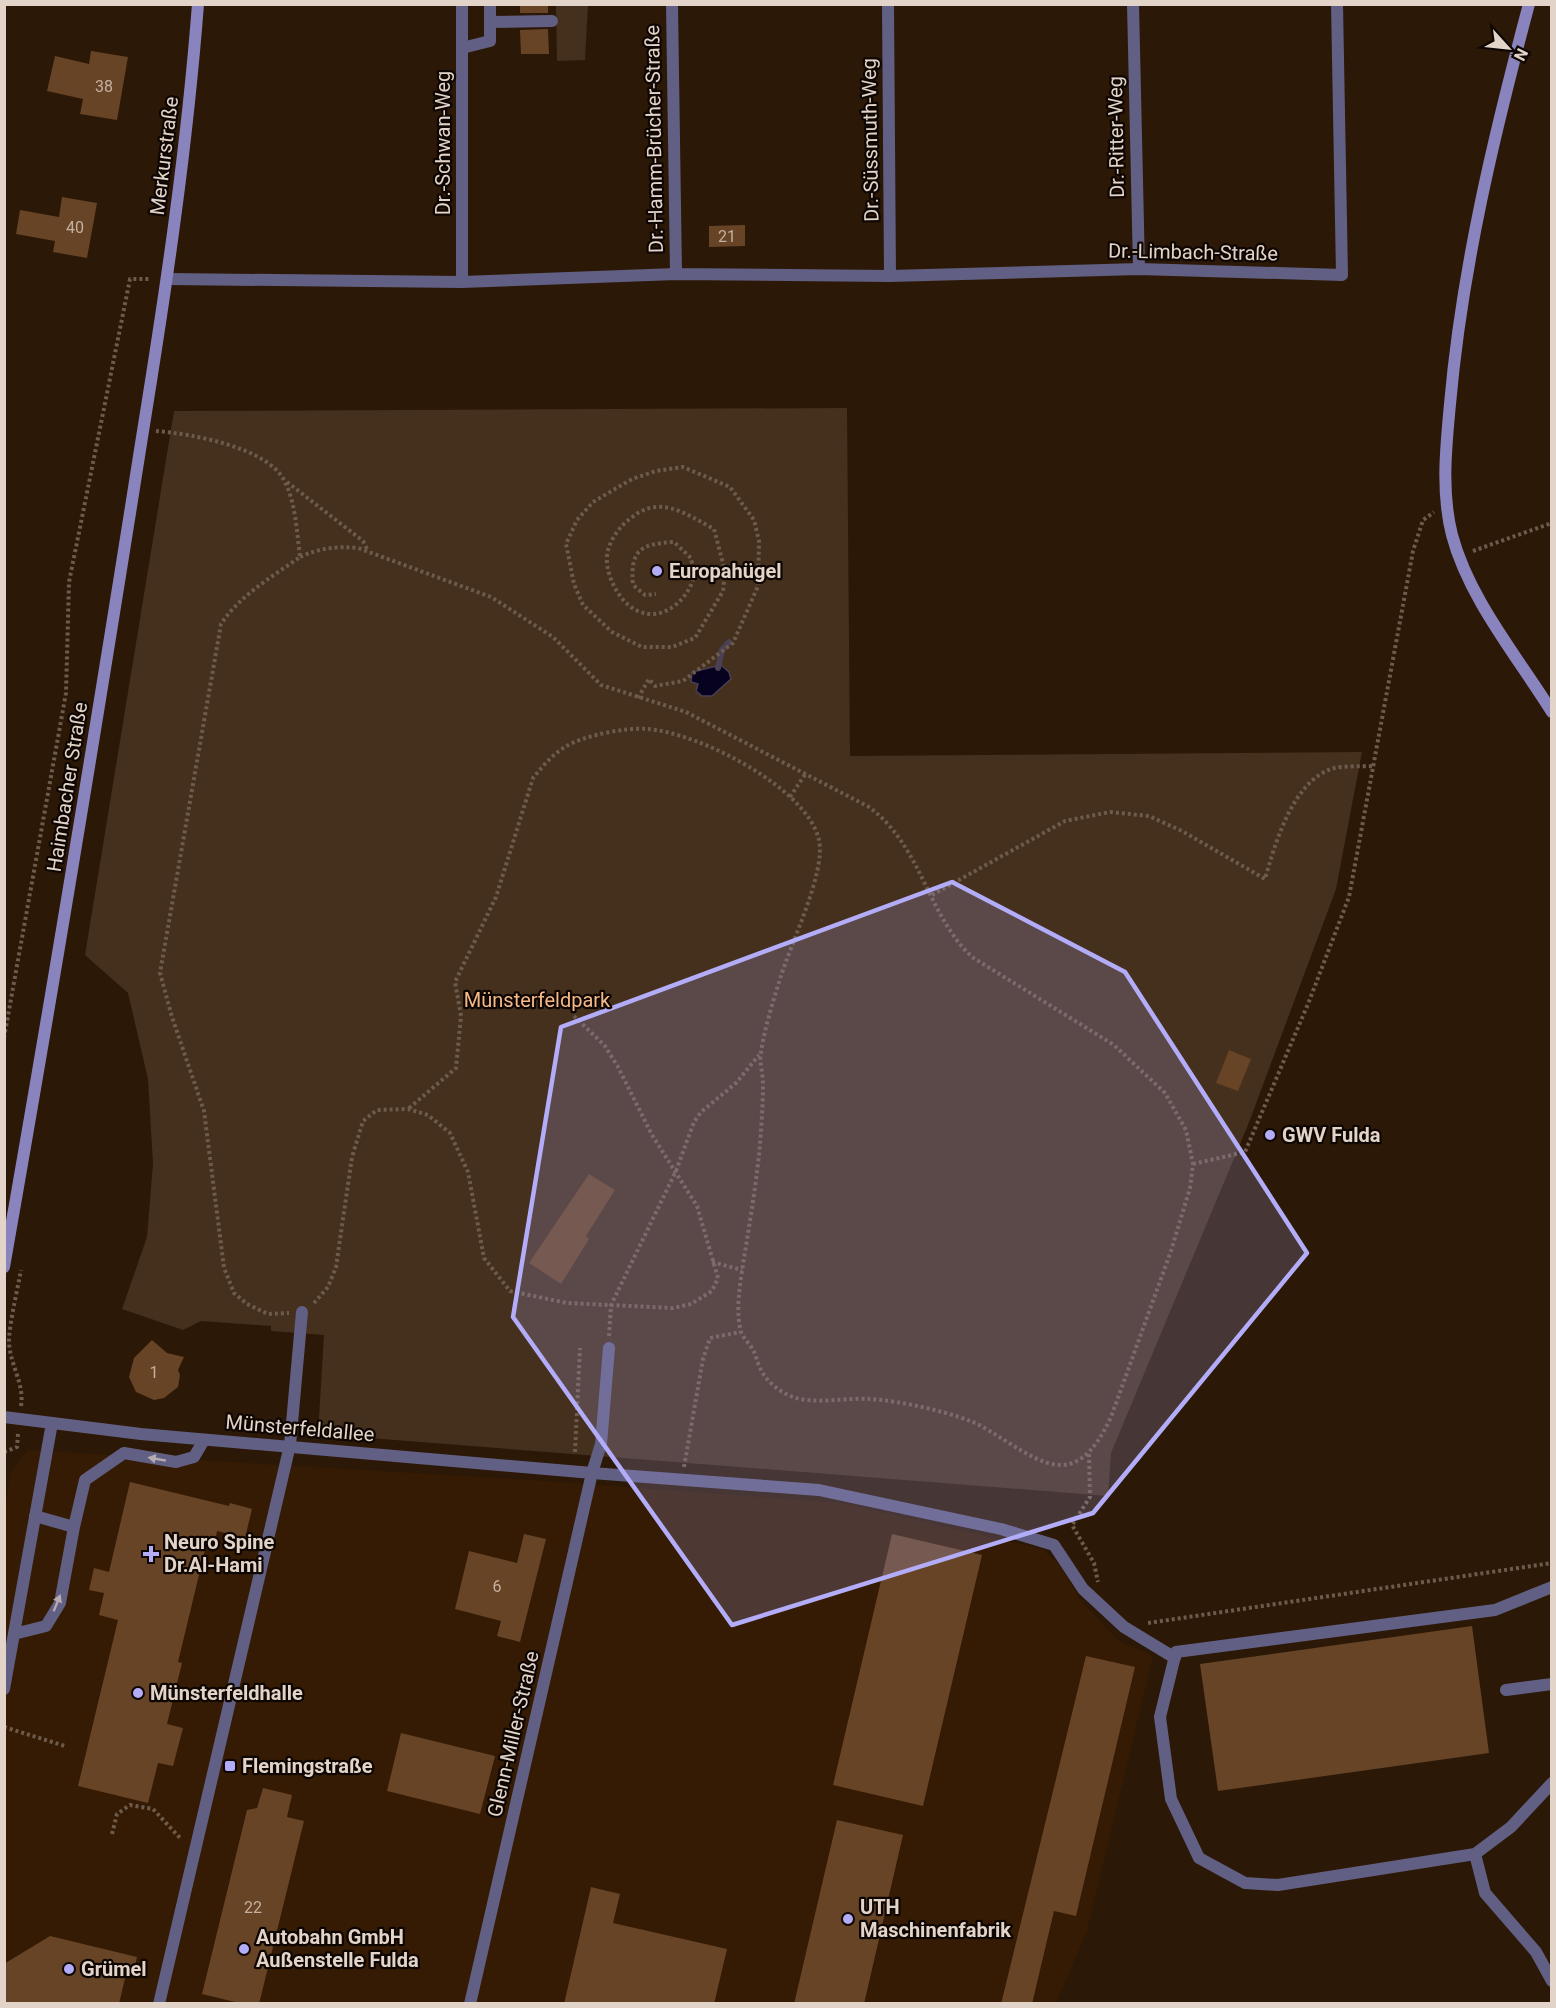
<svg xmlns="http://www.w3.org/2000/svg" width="1556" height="2008" font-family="Roboto,sans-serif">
  <rect width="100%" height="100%" fill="#2c1806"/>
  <path fill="#351b03" d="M 28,1450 L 531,1480 L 841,1503 L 1042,1549 L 1060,1565 L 1081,1601 L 1119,1641 L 1153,1656 L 1087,1931 L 1056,2003 L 5,2004 L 5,1510 L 10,1473 Z"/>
  <path fill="#452f1d" d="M 556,5 L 588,5 L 585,60 L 557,61 Z
    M 847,408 L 850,756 L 1362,752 L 1336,889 L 1248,1125 L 1111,1453 L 1108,1496 L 318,1434 L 324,1335 L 271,1331 L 271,1326 L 201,1321 L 183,1330 L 122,1309 L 147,1237 L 153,1164 L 148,1079 L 128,993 L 85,955 L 174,411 Z"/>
  <path fill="#080221" stroke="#4a4153" stroke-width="1.5" d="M 721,665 L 729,672 L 731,679 L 712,696 L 702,696 L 696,691 L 698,684 L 691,682 L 692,672 Z"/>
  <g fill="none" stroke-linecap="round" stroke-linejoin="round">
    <path stroke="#4a4153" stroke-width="6" d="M 718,668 L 722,650 L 729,642"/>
  </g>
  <path fill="#674426" d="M 520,4 L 548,4 L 548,13 L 520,13 Z
    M 548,29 L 549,54 L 521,54 L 520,30 Z
    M 91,51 L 128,57 L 117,120 L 80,114 L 83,99 L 47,91 L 55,56 L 89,64 Z
    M 62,197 L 97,203 L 87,258 L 53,252 L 55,241 L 16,234 L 20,210 L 59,217 Z
    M 745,225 L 745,246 L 709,247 L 709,226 Z
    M 1229,1050 L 1251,1059 L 1238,1091 L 1216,1083 Z
    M 589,1174 L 615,1190 L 586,1236 L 589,1239 L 561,1284 L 529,1263 Z
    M 152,1340 L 167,1353 L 184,1357 L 178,1370 L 180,1375 L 178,1387 L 164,1398 L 154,1400 L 136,1392 L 129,1377 L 134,1358 Z
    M 130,1482 L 229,1506 L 230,1503 L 252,1509 L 245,1538 L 217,1531 L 214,1548 L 206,1546 L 178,1662 L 182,1663 L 167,1724 L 183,1728 L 173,1766 L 158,1763 L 148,1803 L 78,1786 L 118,1620 L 99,1615 L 104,1593 L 89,1590 L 94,1568 L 109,1572 Z
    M 524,1534 L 546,1539 L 520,1642 L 497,1636 L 501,1621 L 455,1609 L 469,1551 L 517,1563 Z
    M 892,1534 L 982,1555 L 923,1806 L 833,1785 Z
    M 1472,1626 L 1489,1753 L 1218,1791 L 1200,1664 Z
    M 1086,1656 L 1135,1667 L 1076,1916 L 1054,1911 L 1032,2004 L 1001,2004 Z
    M 401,1733 L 495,1756 L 480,1814 L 387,1791 Z
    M 263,1788 L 292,1795 L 287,1817 L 304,1821 L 259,2004 L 243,2004 L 202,1994 L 247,1810 L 257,1808 Z
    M 837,1820 L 903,1835 L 864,2004 L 794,2004 Z
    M 591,1887 L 620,1894 L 613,1923 L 727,1949 L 714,2004 L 564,2004 Z
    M 50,1936 L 137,1957 L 133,1976 L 126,1974 L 119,2004 L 4,2004 L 4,1964 Z"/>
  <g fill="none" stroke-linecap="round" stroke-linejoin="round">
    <path stroke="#6d5b4c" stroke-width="4" stroke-dasharray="3 3" stroke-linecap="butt" d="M 156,431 C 191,434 271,447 286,484 C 296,506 297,534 300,557 C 272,577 240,595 221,624 L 160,973 L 172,1017 L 204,1111 L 224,1268 L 234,1293 L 247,1304 L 268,1314 L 289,1313
      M 287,482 L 363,541 L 368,551
      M 1473,551 L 1552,523
      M 300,557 C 320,548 336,546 358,548 L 491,597 L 553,637 L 601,685 L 686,712 L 869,807 C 922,846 927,915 972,957 L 1114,1045 L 1165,1093 L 1186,1130 L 1193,1164 L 1190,1188 L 1171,1251 L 1111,1417 C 1074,1497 1039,1460 983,1427 C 961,1414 897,1400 870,1399 C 846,1397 816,1405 793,1397 C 779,1392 766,1381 760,1368 C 757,1362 756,1355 753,1350 C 749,1342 741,1337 740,1328 C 736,1307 740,1285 743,1264 C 749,1228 755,1191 759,1155 C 761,1132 763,1107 763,1084 C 763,1073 759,1062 761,1052 C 765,1027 773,1001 781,976 C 791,943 826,872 819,840 C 807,787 697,732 647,729 C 626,727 582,736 565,747 C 552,755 542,767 533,778 L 496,897 L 455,982 L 461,1016 L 456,1068 L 408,1109
      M 638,698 L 649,679 L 655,686 L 683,681 L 733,643 L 758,586 L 759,541 L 754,520 L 730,487 L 683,467 L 656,471 L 632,479 L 593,502 L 577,520 L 566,544 L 574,584 L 583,605 L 612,632 L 642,647 L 672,647 L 695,638 L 723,591 L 725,571 L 714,529 C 686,514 660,494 631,518 C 621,525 613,536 609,547 C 601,567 617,601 636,610 C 660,623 685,603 693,580 C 695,574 692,564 691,558 L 674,542 C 640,544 630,550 633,585 L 645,595 L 656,594
      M 790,797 L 806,773
      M 932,895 L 1065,821 L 1110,812 L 1149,816 L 1182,831 L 1265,879 C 1275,844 1292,783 1331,769 C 1343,765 1361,767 1373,766
      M 4,1038 L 66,693 L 69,582 L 130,279 L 151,279
      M 1193,1164 L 1245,1152 L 1308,1004 L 1349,897 L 1413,551 L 1423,520 L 1434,512
      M 712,1262 L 742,1270
      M 314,1303 L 328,1287 L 336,1267 L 352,1157 L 363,1121 L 377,1110 L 408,1109 L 428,1115 L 450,1133 L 468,1172 L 484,1258 L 510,1291 L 567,1303 L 673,1308 L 691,1304 L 712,1291 L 718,1278 L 697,1206 L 652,1135 L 618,1067 L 605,1046 L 572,1014
      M 609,1336 L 611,1305 L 676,1171 L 694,1122 L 701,1112 L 736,1083 L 759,1055
      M 21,1406 C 25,1383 8,1362 9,1338 C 11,1316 17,1292 21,1270
      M 4,1452 L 17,1447 L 18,1434
      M 575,1452 L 580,1348
      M 1089,1454 L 1090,1497 L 1072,1525 L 1094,1563 L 1098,1582
      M 684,1467 L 703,1359 L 710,1338 L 740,1332
      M 1148,1623 L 1552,1563
      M 4,1727 L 65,1746
      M 112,1834 L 117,1814 L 130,1805 L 153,1809 L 181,1839"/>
    <path stroke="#615f83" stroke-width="12" d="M 491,22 L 552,21
      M 462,48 L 490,41 L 490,4
      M 609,1348 L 601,1444 L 592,1473 L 819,1490 L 1001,1529 L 1054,1545 L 1083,1589 L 1124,1627 L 1175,1658
      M 290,1445 L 302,1312
      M 74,1527 L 85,1480 L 124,1453 L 176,1462 L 194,1457 L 204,1440
      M 1552,1587 L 1495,1610 L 1176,1652 L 1160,1717 L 1171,1799 L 1199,1858 L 1245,1883 L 1278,1885 L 1475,1854 L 1511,1827 L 1552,1783
      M 14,1634 L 46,1626 L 60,1603 L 74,1527 L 35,1516
      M 4,1689 L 52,1423
      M 1506,1690 L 1552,1684
      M 1475,1854 L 1485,1893 L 1536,1952 L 1552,1981"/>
    <path stroke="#615f83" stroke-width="12" d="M 462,4 L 462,282
      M 672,4 L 676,274
      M 888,4 L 890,276
      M 1133,4 L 1139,269
      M 169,279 L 462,282 L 676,274 L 890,276 L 1139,269 L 1342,275 L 1337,4
      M 4,1417 L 141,1434 L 592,1473 L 470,2004
      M 159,2004 L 290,1445"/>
    <path stroke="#8984be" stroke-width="12" d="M 1529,4 C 1494,135 1462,268 1450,404 C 1446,447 1441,492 1452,535 C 1469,599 1517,656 1552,712
      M 4,1267 C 53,989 99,710 143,431 C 166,289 187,148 198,4"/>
  </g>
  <defs><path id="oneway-solid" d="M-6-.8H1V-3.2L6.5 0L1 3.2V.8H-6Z" transform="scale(1.5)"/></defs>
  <g fill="#b6abb0">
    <use href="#oneway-solid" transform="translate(157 1459) rotate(-170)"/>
    <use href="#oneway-solid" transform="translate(57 1603) rotate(-68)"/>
  </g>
  <path fill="#b3adf9" fill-opacity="0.2" stroke="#b3adf9" stroke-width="4.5" stroke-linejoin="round" d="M 952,882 L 1125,972 L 1307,1253 L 1093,1513 L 732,1625 L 513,1317 L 561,1027 Z"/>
  <g fill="#b3adf9" stroke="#0e0602" stroke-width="2">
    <circle cx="657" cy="571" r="6"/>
    <circle cx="1270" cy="1135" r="6"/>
    <path d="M148 1545h6v6h6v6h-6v6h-6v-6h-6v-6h6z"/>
    <circle cx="138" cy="1693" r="6"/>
    <rect x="224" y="1760" width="12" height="12" rx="3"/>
    <circle cx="848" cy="1919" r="6"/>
    <circle cx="244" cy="1949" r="6"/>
    <circle cx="69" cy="1969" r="6"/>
  </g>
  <g text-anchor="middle" stroke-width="4.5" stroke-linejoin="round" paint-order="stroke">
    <g font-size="16" fill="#c4b0a0">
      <text x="104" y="92">38</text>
      <text x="75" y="233">40</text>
      <text x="727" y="242">21</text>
      <text x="154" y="1378">1</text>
      <text x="497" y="1592">6</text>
      <text x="253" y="1913">22</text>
    </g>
    <g font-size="20" fill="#e3d4c9" stroke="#0e0602">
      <text transform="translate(1116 137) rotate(-91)" y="7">Dr.-Ritter-Weg</text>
      <text transform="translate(654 139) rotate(-91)" y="7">Dr.-Hamm-Brücher-Straße</text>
      <text transform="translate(870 140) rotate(-91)" y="7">Dr.-Süssmuth-Weg</text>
      <text transform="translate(443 143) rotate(-90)" y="7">Dr.-Schwan-Weg</text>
      <text transform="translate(164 156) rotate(-83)" y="7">Merkurstraße</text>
      <text transform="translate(1193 252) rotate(1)" y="7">Dr.-Limbach-Straße</text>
      <text transform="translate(67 787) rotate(-81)" y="7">Haimbacher Straße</text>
      <text transform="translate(300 1428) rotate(5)" y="7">Münsterfeldallee</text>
      <text transform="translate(513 1734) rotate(-77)" y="7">Glenn-Miller-Straße</text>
    </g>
    <g font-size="20" font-weight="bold" fill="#e3d4c9" stroke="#0e0602" text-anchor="start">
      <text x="669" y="578">Europahügel</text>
      <text x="1282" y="1142">GWV Fulda</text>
      <text x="164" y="1549">Neuro Spine<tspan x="164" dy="23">Dr.Al-Hami</tspan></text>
      <text x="150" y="1700">Münsterfeldhalle</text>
      <text x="242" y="1773">Flemingstraße</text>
      <text x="860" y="1914">UTH<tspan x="860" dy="23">Maschinenfabrik</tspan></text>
      <text x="256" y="1944">Autobahn GmbH<tspan x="256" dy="23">Außenstelle Fulda</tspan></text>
      <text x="81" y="1976">Grümel</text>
    </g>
    <g font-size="20" fill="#f6b988" stroke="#0e0602">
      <text x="537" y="1007">Münsterfeldpark</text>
    </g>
  </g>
  <rect width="1556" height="2008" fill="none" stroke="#e3d4c9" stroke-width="12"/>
  <g transform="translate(1508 48) rotate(117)" stroke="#0e0602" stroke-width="4.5" paint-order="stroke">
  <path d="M0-4.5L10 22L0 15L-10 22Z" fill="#e3d4c9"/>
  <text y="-9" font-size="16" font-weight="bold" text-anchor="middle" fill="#e3d4c9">N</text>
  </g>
</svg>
